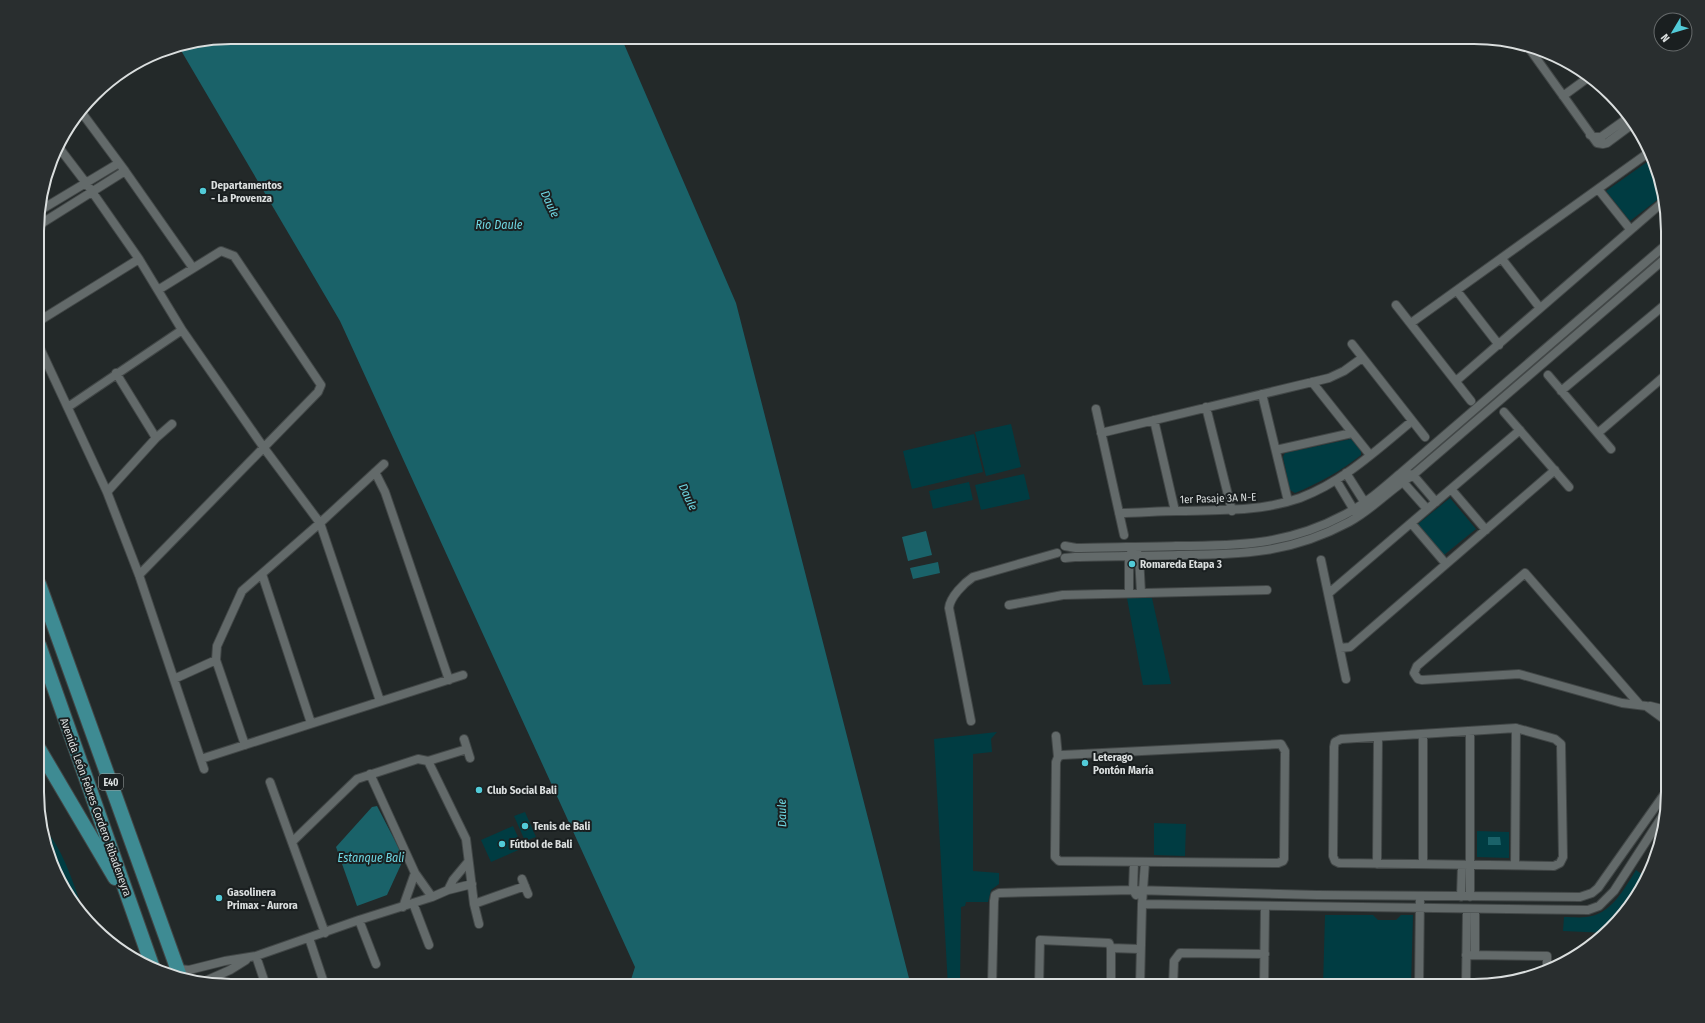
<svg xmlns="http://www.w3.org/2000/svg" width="1705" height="1023" font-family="'Fira Sans Condensed',sans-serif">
  <rect width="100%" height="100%" fill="#232929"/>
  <path fill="#003c42" d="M 1650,160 L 1661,197 L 1630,221 L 1606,191 Z
    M 1011,424 L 1021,467 L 986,476 L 975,432 Z
    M 974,434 L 983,472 L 912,489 L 903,451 Z
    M 1351,439 L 1361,451 L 1361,455 C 1341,471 1319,483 1295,493 L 1290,490 L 1283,457 L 1285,453 Z
    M 1024,474 L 1030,499 L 981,510 L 975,485 Z
    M 969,482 L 973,500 L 933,509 L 929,491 Z
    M 1450,498 L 1476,529 L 1444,555 L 1418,524 Z
    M 1127,598 L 1152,598 L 1171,684 L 1143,685 Z
    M 997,732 L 991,739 L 992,752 L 973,754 L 973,871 L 999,873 L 999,884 L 991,890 L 988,902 L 966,902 L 965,906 L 961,907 L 960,986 L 948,986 L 934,739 Z
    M 525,812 L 536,837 L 525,841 L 514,816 Z
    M 1154,823 L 1186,824 L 1185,856 L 1154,855 Z
    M 513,826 L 523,848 L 491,862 L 481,840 Z
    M 42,827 C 62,844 75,888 84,913 L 70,900 Z
    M 1477,831 L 1509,832 L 1509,858 L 1477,857 Z
    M 1636,870 L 1647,878 L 1642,889 L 1611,929 L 1607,933 L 1563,931 L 1564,917 C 1572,917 1579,918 1586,917 C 1611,915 1624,889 1636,870 Z
    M 1325,915 L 1373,915 L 1378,920 L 1396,920 L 1401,915 L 1413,915 L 1411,986 L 1323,986 Z
    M 1550,961 L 1570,961 L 1550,970 Z"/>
  <path fill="#1a6269" d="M 231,37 L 621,37 L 736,303 L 911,986 L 629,986 L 635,967 L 340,321 L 179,47 Z
    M 926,531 L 932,555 L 908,561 L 902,537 Z
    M 938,562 L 940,573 L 913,579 L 910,568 Z
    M 377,806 L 404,858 L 387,895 L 357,906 L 336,847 L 372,807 Z
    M 1500,837 L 1501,845 L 1488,845 L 1488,837 Z"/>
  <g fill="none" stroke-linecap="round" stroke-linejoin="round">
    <defs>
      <path id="minor" d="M 1526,44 L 1597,143 L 1603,144 L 1607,143 L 1634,123
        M 1563,96 L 1589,77
        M 1590,135 L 1594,137 L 1601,137 L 1629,117
        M 57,145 L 86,183 L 139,259 L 182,330 L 264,448 L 320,523 L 380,701
        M 125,171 L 193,268
        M 1598,189 L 1630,229
        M 39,211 L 119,163
        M 39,225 L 125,171 L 82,113
        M 1502,259 L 1540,308
        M 1457,291 L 1499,345
        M 1396,305 L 1471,401
        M 39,321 L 139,259
        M 1411,323 L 1648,153
        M 1352,344 L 1425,437
        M 39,346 L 107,492 L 139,575 L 204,769
        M 116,373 L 156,438
        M 1548,375 L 1611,449
        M 1456,381 L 1663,202
        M 1312,382 L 1370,455
        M 1561,391 L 1668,302
        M 1262,394 L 1288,501
        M 68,407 L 182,330
        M 1206,407 L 1232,511
        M 1096,409 L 1124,535
        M 1504,412 L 1569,487
        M 1154,420 L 1175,511
        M 1101,433 L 1329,378 L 1344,371 L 1362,358
        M 1598,433 L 1668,373
        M 1276,450 L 1352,433
        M 375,472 L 385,492 L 449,680
        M 1346,473 L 1365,503 L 1364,507
        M 1409,474 L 1413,475 L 1436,502
        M 1403,477 L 1403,482 L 1427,509
        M 1336,480 L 1354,510 L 1359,512
        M 1451,489 L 1486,530
        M 107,492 L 156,438 L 172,424
        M 1119,513 C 1139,513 1158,511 1177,511 C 1218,510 1260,512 1300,498 C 1343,482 1378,449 1412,421
        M 1411,523 L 1446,564
        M 1065,546 L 1076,548 C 1109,547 1143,547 1176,546 C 1238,546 1288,545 1344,515 C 1366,504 1383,488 1402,472 L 1668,243
        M 1137,552 L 1139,556 L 1141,593
        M 1065,558 L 1075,557 C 1109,556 1144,556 1178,555 C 1244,554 1289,554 1349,522 C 1373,509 1390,489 1413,475 L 1668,256
        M 1321,560 L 1346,679
        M 262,574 L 311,723
        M 139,575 L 318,392 L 321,385 L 234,256 L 221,251 L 158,290
        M 1129,593 L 1129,556 L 1131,553
        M 1329,593 L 1520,430
        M 1009,605 L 1063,595 L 1267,590
        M 1340,648 L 1350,647 L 1555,470
        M 174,679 L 216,660
        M 1639,704 L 1525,573 L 1417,666 L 1414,673 L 1418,679 L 1422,680 L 1519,674 L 1622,703 L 1646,706 L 1668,722
        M 1650,706 L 1662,709 L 1668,713
        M 971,721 L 949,608 C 950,597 964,583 973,577 L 1057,553
        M 1516,728 L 1555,739 L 1561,744 L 1563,857 L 1560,863 L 1554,866 L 1339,863 L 1335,861 L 1333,856 L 1334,747 L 1335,742 L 1341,739 Z
        M 1056,736 L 1058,757 L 1056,762 L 1055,853 L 1055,857 L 1059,861 L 1278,863 L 1283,861 L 1284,859 L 1285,751 L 1281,744 L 1062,755 L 1058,757
        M 464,739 L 470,758
        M 245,745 L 216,660 L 217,646 L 242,591 L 320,523 L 384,464
        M 201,759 L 463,675
        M 428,761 L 467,749
        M 370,774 L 415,873 L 403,907
        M 270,782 L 325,933
        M 292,842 L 357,779 L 418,759 L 428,761 L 466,839 L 474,904 L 479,924
        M 1134,862 L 1133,890 L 1136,895
        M 1377,864 L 1378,737
        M 1423,864 L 1423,734
        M 1515,865 L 1516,728
        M 415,873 L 432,897
        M 522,879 L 528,894
        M 448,890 L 453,880 L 468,862
        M 1461,897 L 1462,865
        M 1470,897 L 1470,731
        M 413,903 L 429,945
        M 474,904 L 525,886
        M 1142,904 L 1588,910 L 1599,906 L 1614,891 L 1667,809
        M 359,920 L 376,964
        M 309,938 L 324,983
        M 1111,948 L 1140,949
        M 1466,955 L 1547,956 L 1547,971
        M 1475,955 L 1475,909
        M 256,956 L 266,986
        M 178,969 L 189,970 L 225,961 L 256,956 L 359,920 L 432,897 L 448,890 L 472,884
        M 203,982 L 230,970 L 246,960
        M 992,986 L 994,901 L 995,895 L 999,893 L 1133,890 L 1317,895 L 1580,897 L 1592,893 L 1598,888 L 1668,789
        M 1039,986 L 1040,940 L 1109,943 L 1111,948 L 1111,986
        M 1140,986 L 1142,904 L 1145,862
        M 1173,986 L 1174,961 L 1180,953 L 1265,954
        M 1264,986 L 1265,907
        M 1419,986 L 1420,896
        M 1466,986 L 1467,909"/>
      <path id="trunk" d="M 39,584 L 181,979
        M 39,645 L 153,968
        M 39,749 L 115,878"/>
    </defs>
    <use href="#minor" stroke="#424747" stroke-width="10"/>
    <use href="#trunk" stroke="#424747" stroke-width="16"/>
    <use href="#minor" stroke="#636a6a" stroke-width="8"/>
    <use href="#trunk" stroke="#3e8b93" stroke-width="14"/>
  </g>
  <g fill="#52cbd8" stroke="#1a1f20" stroke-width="1.5">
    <circle cx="203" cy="191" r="4"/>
    <circle cx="1132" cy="564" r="4"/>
    <circle cx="1085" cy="763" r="4"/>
    <circle cx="479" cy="790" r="4"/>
    <circle cx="525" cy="826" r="4"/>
    <circle cx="502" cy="844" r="4"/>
    <circle cx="219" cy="898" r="4"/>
  </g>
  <g text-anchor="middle" stroke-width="4" stroke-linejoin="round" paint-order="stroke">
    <rect fill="#1a1f20" stroke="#a0a5a5" stroke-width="1" x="99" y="774" width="24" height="16" rx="3"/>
    <g font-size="10" font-weight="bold" fill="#dadede">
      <text x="111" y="786">E40</text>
    </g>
    <g font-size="11" font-weight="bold" fill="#dadede" stroke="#1a1f20" text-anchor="start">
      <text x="211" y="189">Departamentos<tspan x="211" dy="13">- La Provenza</tspan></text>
      <text x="1140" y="568">Romareda Etapa 3</text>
      <text x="1093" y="761">Leterago<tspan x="1093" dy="13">Pontón María</tspan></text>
      <text x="487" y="794">Club Social Bali</text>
      <text x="533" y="830">Tenis de Bali</text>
      <text x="510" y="848">Fútbol de Bali</text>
      <text x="227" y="896">Gasolinera<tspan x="227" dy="13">Primax - Aurora</tspan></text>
    </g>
    <g font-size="11" fill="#dadede" stroke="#1a1f20">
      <text transform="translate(1218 498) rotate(-2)" y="4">1er Pasaje 3A N-E</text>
      <text transform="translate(96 807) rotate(70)" y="4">Avenida León Febres Cordero Ribadeneyra</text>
    </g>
    <g font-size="12" font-style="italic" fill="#6fd8e3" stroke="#1a1f20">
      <text transform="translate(550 204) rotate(65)" y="4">Daule</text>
      <text x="499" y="229">Río Daule</text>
      <text transform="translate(688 497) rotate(65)" y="4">Daule</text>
      <text transform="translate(782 813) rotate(-91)" y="4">Daule</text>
      <text x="371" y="862">Estanque Bali</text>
    </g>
  </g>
  <path d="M0 0H1705V1023H0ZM231 44H1474A187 187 0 0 1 1661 231V792A187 187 0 0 1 1474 979H231A187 187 0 0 1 44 792V231A187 187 0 0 1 231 44Z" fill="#292e2f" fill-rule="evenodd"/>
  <path fill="none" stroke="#dadede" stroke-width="2" d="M231 44H1474A187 187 0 0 1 1661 231V792A187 187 0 0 1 1474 979H231A187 187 0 0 1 44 792V231A187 187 0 0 1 231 44Z"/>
  <g transform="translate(1673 32) rotate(232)"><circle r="19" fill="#1a1f20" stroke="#676b6c"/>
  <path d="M0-3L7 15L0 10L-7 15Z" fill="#52cbd8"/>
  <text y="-6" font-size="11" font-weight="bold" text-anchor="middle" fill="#dadede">N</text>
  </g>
</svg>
